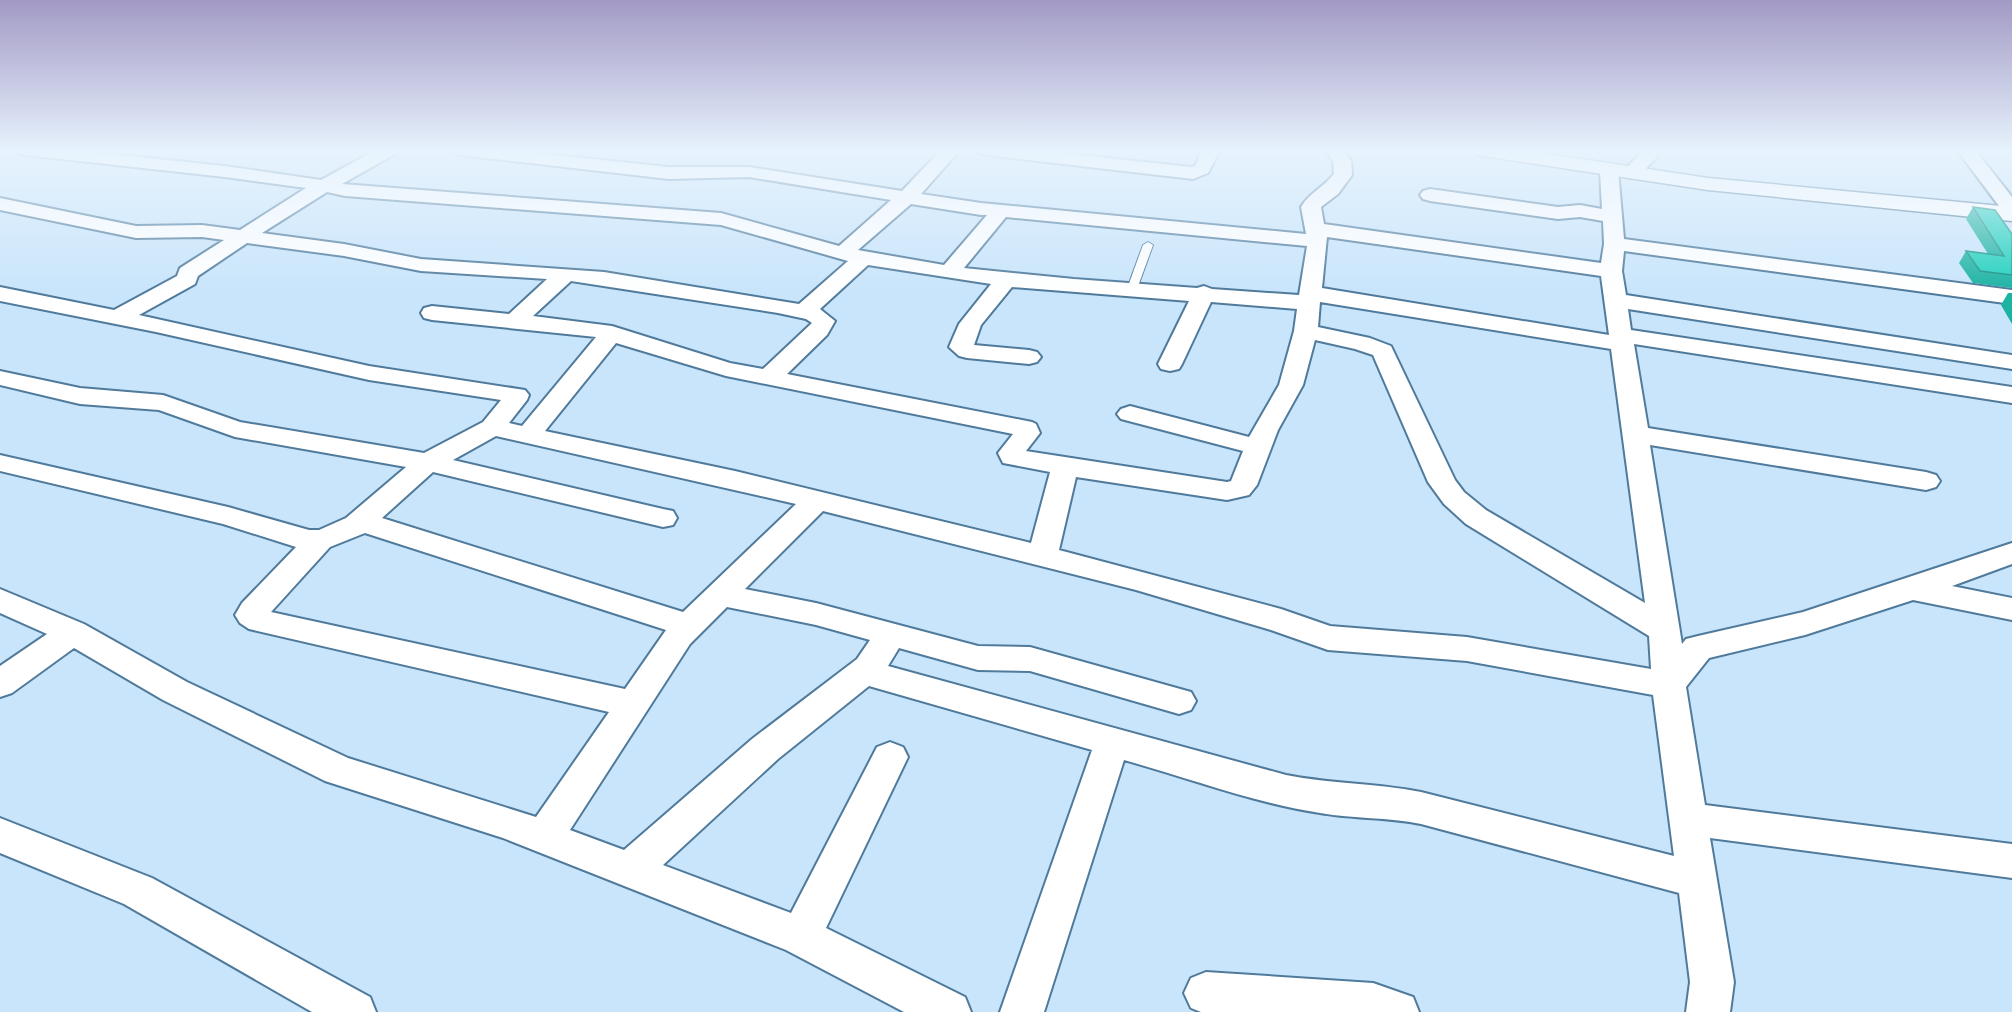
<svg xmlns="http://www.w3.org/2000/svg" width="2012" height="1012" font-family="Jost,sans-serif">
  <rect width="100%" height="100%" fill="#c9e5fb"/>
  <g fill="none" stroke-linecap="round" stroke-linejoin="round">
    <defs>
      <path id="lane" d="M 1148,242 L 1153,245 L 1137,289 L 1136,291 L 1128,291 L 1127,289 L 1143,245 Z"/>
      <path id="street" d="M 16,150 L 71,150 L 225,166 L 321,180 L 376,150 L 398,150 L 395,154 L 342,184 L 721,213 L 839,246 L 891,200 L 749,177 L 669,179 L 460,155 L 454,154 L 451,150 L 506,150 L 669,167 L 749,167 L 902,191 L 941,150 L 960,150 L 921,194 L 981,203 L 1306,234 L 1301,207 C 1309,193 1324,187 1334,174 L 1333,161 L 1325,150 L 1343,150 L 1351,161 L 1352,175 L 1338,194 L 1321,207 L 1324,224 L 1601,263 L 1604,244 L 1603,221 L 1580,217 L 1558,219 L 1430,201 L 1423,199 L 1420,195 L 1423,191 L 1430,189 L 1558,207 L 1580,205 L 1602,209 L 1600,170 L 1603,166 L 1615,166 L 1618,170 L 1624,239 L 2012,290 L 2012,304 L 1624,251 L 1622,271 L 1626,295 L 2012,355 L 2012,369 L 1628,309 L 1631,330 L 2012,387 L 2012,403 L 1634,344 L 1648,428 L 1926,472 L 1936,475 L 1940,481 L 1936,487 L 1926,490 L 1650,445 L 1682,644 L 1686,639 L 1698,636 L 1803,612 L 2012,543 L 2012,564 L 1952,586 L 2012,598 L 2012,620 L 1913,600 L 1805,635 L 1709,658 L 1686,687 L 1705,805 L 2012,844 L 2012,878 L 1710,838 L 1734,982 L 1730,1012 L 1686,1012 L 1690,982 L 1679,893 L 1421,824 C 1388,817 1354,819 1320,813 C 1254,803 1189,778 1124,760 L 1044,1012 L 1000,1012 L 1092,750 L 869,686 L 778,759 L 663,865 L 791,913 L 877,747 L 890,742 L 903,747 L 908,757 L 826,928 L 965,997 L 971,1012 L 904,1012 L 786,950 L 503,838 L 325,781 L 163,700 L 74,648 L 12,693 L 0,697 L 0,666 L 47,634 L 0,613 L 0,589 L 84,624 L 187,682 L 348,758 L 536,817 L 609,712 L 249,629 L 240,623 L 235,615 L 242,603 L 296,547 L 223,524 L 0,471 L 0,455 L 228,507 L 309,530 L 319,530 L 346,518 L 406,467 L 235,437 L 159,410 L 80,404 L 0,385 L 0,371 L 80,388 L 163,395 L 240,422 L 424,453 L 483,422 L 501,400 L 369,380 L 156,332 L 0,301 L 0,287 L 114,310 L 177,276 L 180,268 L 224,240 L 202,237 L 136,238 L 0,210 L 0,198 L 136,226 L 202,225 L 240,230 L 306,188 L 225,177 L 25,155 L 19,154 ZM 327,192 L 345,196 L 721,225 L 848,261 L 799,304 L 604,272 L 421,259 L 344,244 L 262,233 ZM 911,204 L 981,215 L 987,215 L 944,265 L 858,250 ZM 1006,217 L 1307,246 L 1299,295 L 1212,289 L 1204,286 L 1197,288 L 1074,279 L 964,268 ZM 1327,237 L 1601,276 L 1609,335 L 1322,288 ZM 247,243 L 344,256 L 421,271 L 547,279 L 509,314 L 432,306 L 424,308 L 421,313 L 424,318 L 432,320 L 596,337 L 522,426 L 509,423 L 527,400 L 529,395 L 525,390 L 369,366 L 139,315 L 195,284 L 198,276 ZM 868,265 L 991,284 L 959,324 L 949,347 L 959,356 L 967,358 L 1029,364 L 1037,362 L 1041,357 L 1037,352 L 1029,350 L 974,345 L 981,325 L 1012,287 L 1189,301 L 1158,364 L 1161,369 L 1170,371 L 1179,369 L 1182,364 L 1211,302 L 1297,309 L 1294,331 L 1279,385 L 1249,437 L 1130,406 L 1121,409 L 1117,414 L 1121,419 L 1243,451 L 1231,481 L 1227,482 L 1026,451 L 1040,433 L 1036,424 L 1032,422 L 787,374 L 827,335 L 835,321 L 820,309 ZM 571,281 L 778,313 L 806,319 L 812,323 L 763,369 L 730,363 L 612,326 L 533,316 ZM 1320,302 L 1611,349 L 1645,603 L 1486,510 L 1464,492 L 1455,480 L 1391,346 L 1370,338 L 1318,327 ZM 1315,340 L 1355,349 L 1373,355 L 1428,482 L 1444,504 L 1466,524 L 1649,636 L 1651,669 L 1467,637 L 1330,626 L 1281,609 L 1059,550 L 1076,477 L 1227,500 L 1249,495 L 1257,485 L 1278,430 L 1303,385 ZM 616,343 L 726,376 L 1013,434 L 998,453 L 1003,463 L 1050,472 L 1031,543 L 735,471 L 545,431 ZM 496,436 L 796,504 L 683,612 L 382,518 L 433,472 L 663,527 L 673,525 L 677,518 L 673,511 L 663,509 L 453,460 ZM 823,511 L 1136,590 L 1271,630 L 1328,650 L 1467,661 L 1653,695 L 1674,856 L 1421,792 C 1376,783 1331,784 1286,775 L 888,666 L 899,648 L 978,670 L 1030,671 L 1179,714 L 1191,710 L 1196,701 L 1191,692 L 1030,647 L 978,646 L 816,603 L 745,589 ZM 365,533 L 666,630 L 625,689 L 271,612 L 330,547 ZM 727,607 L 816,625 L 870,640 L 857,659 L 752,739 L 624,850 L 570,830 L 690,644 Z
        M 978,150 L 1033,150 L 1191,167 L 1195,166 L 1202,150 L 1220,150 L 1208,173 L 1193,179 L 987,155 L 981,154 Z
        M 1639,150 L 1657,150 L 1657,157 L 1647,167 L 1643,178 L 1631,178 L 1628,174 L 1629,165 L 1639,155 Z
        M 1957,150 L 1975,150 L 2012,197 L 2012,216 L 2005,214 Z
        M 0,818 L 152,878 L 370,997 L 376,1012 L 312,1012 L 124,904 L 0,853 Z
        M 1206,972 L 1373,983 L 1413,997 L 1419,1012 L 1201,1012 L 1191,1008 L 1184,993 L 1191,978 Z"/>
      <path id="secondary" d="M 1473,150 L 1522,150 L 1708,178 L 2012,207 L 2012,221 L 1708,190 L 1483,156 L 1476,154 Z"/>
    </defs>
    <use href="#lane" stroke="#4f7a9b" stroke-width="2"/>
    <use href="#street" stroke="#4f7a9b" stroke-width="4"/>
    <use href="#secondary" stroke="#4f7a9b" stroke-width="3"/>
    <use href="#lane" fill="#fff" fill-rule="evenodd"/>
    <use href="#street" fill="#fff" fill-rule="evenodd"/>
    <use href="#secondary" fill="#fff" fill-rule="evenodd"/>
  </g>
  <path fill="#1cb3a3" d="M 1973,207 L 2012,234 L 2012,288 L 1973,283 L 1959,263 L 1966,251 L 1988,254 L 1966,219 Z
    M 2008,293 L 2012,293 L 2012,324 L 2001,305 Z"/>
  <path fill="#20d0bd" stroke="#169284" stroke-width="1.5" d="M 1973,207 L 1995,210 L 2012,234 L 2012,275 L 1980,271 L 1966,251 L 2004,256 Z"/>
  <linearGradient id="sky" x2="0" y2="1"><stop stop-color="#a29ac5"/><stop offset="0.52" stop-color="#e7f3fd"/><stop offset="1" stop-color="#e7f3fd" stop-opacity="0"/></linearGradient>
  <rect width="2012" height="291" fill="url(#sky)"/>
</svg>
